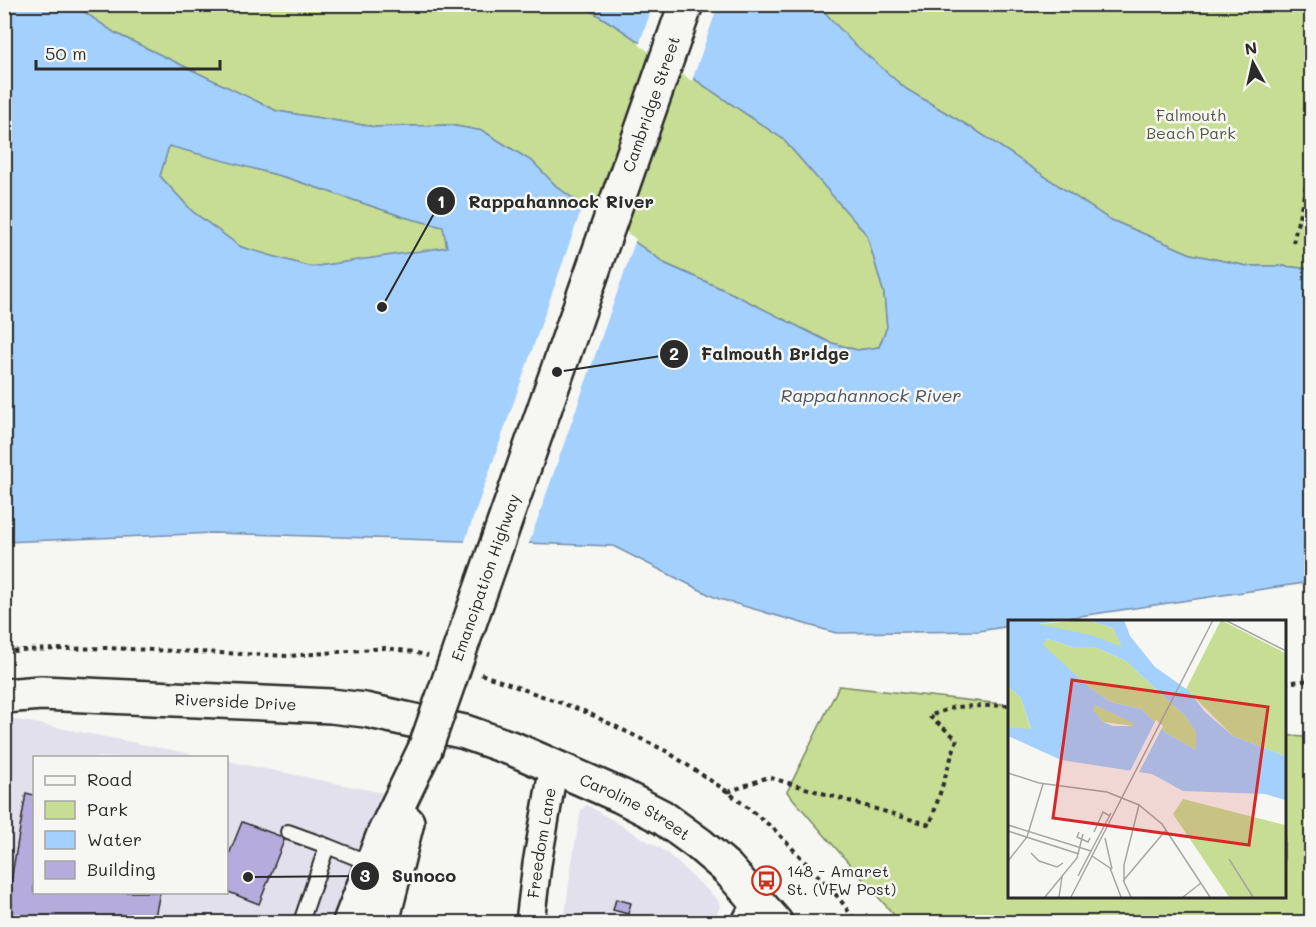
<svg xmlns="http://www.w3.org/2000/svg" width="1316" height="927" font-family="Mali,sans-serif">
  <rect width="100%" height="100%" fill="#f6f6f2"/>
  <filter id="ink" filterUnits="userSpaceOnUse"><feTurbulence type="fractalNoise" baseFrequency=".0167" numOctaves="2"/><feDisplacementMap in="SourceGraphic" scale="12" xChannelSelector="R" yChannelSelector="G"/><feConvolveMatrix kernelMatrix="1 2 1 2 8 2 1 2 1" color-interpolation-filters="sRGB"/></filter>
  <g filter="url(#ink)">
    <path fill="#e2e0ec" d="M 4,717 L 207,757 L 34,758 L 34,892 L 226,892 L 227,761 L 383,793 L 335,922 L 5,922 Z
      M 587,805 L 666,852 L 717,899 L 720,905 L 719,909 L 712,922 L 564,922 L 571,868 L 581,810 Z"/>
    <path fill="#c6dd93" stroke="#78845f" stroke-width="1.5" d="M 74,5 L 582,5 L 617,27 L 783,139 L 867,235 L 884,294 L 887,327 L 879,347 L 857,350 L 829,342 L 731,293 L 666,264 L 557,187 L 533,162 L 483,131 L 450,125 L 375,127 L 277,111 L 115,33 Z
      M 818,5 L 1311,5 L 1311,269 L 1283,266 L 1247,266 L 1191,254 L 1109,219 L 975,130 L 906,89 L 851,42 Z
      M 169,145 L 288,178 L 404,217 L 444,227 L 447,248 L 311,267 L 241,247 L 193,212 L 160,176 Z
      M 839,686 L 1010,705 L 1010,896 L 1284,896 L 1285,735 L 1311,738 L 1311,922 L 900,922 L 787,792 Z"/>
    <path fill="#a4d0fe" stroke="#748eaa" stroke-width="1.5" fill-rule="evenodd" d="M 4,5 L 74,5 L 115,33 L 277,111 L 375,127 L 450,125 L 483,131 L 533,162 L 557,187 L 666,264 L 731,293 L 829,342 L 857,350 L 879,347 L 887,327 L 884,294 L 867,235 L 783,139 L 617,27 L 582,5 L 818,5 L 852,42 L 906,89 L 975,130 L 1109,219 L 1191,254 L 1247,266 L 1283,266 L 1311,269 L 1311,582 L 1046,621 L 1010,621 L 1010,626 L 979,631 L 836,633 L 716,598 L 613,546 L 214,533 L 5,542 ZM 169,146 L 288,178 L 404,217 L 443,227 L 447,247 L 311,267 L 241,247 L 193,212 L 160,176 Z"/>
    <path fill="#f6f6f2" d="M 653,5 L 718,5 L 692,81 L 639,45 Z
      M 584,202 L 636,239 L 528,546 L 464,544 Z"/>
    <path fill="#b5acdd" stroke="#2b2b2b" stroke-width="1.5" d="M 26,793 L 34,795 L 34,892 L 160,892 L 154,922 L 4,922 Z
      M 242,822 L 285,838 L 259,904 L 226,891 L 226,862 Z
      M 616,899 L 631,903 L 628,914 L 613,910 Z"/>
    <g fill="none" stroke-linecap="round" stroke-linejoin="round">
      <defs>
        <path id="lane" d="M 288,832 L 327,846
          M 301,922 L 327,846 L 372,864"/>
        <g id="street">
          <path id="s1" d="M 530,922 L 537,864 L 554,765"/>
          <path d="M 746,922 L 757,901"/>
        </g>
        <g id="secondary">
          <path id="s2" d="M 4,696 L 41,693 L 331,706 L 365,710 L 465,732 L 516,750 L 621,796 L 662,817 L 699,844 L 727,868 L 775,922"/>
        </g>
        <g id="primary">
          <path id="s3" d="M 545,407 L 686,4"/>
          <path d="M 350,922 L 384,834 L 425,749"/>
          <path d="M 382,922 L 407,822"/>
        </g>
      </defs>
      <use href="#lane" stroke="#2b2b2b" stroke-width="18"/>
      <use href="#street" stroke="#2b2b2b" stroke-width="32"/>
      <use href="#secondary" stroke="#2b2b2b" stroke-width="38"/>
      <use href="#primary" stroke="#2b2b2b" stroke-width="38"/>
      <path stroke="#2b2b2b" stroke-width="4" stroke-dasharray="4.5 4.5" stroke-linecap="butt" d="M 1293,243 L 1312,160
        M 4,652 L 21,650 L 107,648 L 289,656 L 385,648 L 414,652 L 428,656
        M 481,674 L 586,712 L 666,751 L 728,792 L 774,829 L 839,898 L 856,922
        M 1284,683 L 1312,680
        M 728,792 L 768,777 L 930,825 L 957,739 L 929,716 L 954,707 L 1010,705"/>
      <use href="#lane" stroke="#f6f6f2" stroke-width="14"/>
      <use href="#street" stroke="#f6f6f2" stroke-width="27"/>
      <use href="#secondary" stroke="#f6f6f2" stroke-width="33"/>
      <use href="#primary" stroke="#f6f6f2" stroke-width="33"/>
      <defs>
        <g id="primary-bridge">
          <path id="s4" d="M 425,749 L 545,407"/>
        </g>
      </defs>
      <use href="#primary-bridge" stroke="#2b2b2b" stroke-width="38" stroke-linecap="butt"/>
      <use href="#primary-bridge" stroke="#f6f6f2" stroke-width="33"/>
    </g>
  </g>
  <defs>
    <symbol id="bus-ring" viewBox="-11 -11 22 22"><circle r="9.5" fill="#f6f6f2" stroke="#c8321e" stroke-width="1.5"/><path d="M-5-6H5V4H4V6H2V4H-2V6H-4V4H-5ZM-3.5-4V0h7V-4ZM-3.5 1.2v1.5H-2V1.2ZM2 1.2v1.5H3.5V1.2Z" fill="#c8321e"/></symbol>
  </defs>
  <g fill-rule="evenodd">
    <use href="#bus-ring" x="750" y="864" width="33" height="33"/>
  </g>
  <g text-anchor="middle" stroke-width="5" stroke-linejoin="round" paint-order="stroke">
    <g font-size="16" fill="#2b2b2b" stroke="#f6f6f2">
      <text dy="6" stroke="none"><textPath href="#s3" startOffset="321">Cambridge Street</textPath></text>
      <text dy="6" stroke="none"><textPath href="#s4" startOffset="182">Emancipation Highway</textPath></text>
      <text dy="6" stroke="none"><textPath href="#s2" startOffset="232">Riverside Drive</textPath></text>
      <text dy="6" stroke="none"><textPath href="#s2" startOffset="650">Caroline Street</textPath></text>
      <text dy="6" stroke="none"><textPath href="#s1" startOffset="80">Freedom Lane</textPath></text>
    </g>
    <g font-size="16" fill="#525845" stroke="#f6f6f2">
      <text x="1191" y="121">Falmouth<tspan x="1191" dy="18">Beach Park</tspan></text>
    </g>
    <g font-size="16" fill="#2b2b2b" stroke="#f6f6f2" text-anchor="start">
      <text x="787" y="877">148 - Amaret<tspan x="787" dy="18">St. (VFW Post)</tspan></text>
    </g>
    <g font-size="18" font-style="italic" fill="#495460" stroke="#f6f6f2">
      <text x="871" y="402">Rappahannock River</text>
    </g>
  </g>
  <g transform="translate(1008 620)">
    <rect width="278" height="278" fill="#f6f6f2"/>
    <path d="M 79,0 L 105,8 L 115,28 L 29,4 ZM 213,0 L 277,33 L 277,136 L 225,116 L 178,69 ZM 39,19 L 65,27 L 87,27 L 118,41 L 178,97 L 188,113 L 188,130 L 158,113 L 133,89 L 103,82 L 81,67 L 34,25 ZM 0,66 L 13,78 L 23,110 L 0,107 ZM 87,85 L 126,103 L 126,106 L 95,102 L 84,89 ZM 175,179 L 277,205 L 277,277 L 221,277 L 165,194 Z" fill="#c6dd93"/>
    <path d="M 0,0 L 57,0 L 30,4 L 83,15 L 114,27 L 105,8 L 79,0 L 116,0 L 122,16 L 147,47 L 181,71 L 197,92 L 225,116 L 277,136 L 277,180 L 257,174 L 175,171 L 144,154 L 53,140 L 0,116 L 0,107 L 23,109 L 13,78 L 0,66 ZM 39,19 L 65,27 L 87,27 L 118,41 L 178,97 L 188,113 L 188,130 L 158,113 L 133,89 L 103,82 L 81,67 L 35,25 ZM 87,85 L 125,103 L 126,106 L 105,106 L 95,102 L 85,90 Z" fill="#a4d0fe" fill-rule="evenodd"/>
    <path d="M 148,100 L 155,106 L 130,154 L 121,153 Z" fill="#f6f6f2"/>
    <path fill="none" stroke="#a5a5a2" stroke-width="1.5" d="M 217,0 L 278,31M 0,153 L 31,163 L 99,172 L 131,185 L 154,204 L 202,277M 0,205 L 83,231M 0,211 L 71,234M 71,212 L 69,217 L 80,222 L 82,218M 86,212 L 95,192 L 102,196M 97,218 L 104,249M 23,233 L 31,241 L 49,247 L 55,243M 84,236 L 102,248 L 113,277M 221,239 L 245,277M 0,241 L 19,217 L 35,164M 70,256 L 103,193M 115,261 L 158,210M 37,277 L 69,238 L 75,214M 51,277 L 54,257M 63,277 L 205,0M 123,277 L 116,262 L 116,245 L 131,185M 175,277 L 193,263"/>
    <path fill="#d62828" fill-opacity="0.15" stroke="#d62828" stroke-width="3" d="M 64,60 L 260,87 L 241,225 L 45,198 Z"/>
    <rect width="278" height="278" fill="none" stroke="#2b2b2b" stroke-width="3"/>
  </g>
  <path fill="none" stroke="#2b2b2b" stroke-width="2" d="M382 307L441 201M557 372L674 354M248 877L365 876"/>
  <g fill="#2b2b2b" stroke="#f6f6f2" stroke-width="2">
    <circle cx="382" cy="307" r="6"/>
    <circle cx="557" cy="372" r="6"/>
    <circle cx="248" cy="877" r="6"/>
    <circle cx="441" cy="201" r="15"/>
    <circle cx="674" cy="354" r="15"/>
    <circle cx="365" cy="876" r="15"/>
  </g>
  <g font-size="18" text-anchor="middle" font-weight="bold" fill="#fff">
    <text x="441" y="208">1</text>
    <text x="674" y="360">2</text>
    <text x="365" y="882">3</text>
  </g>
  <g font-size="18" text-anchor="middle" font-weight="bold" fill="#2b2b2b" stroke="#f6f6f2" stroke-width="5" stroke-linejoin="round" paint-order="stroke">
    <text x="561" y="208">Rappahannock River</text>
    <text x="775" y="360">Falmouth Bridge</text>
    <text x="424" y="882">Sunoco</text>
  </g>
  <rect width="1316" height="927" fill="none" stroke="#f6f6f2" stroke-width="24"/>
  <rect x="12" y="12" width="1292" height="903" fill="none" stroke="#2b2b2b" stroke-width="2" filter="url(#ink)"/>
  <rect x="33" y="756" width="195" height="138" fill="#f6f6f2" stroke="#a5a5a2" stroke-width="1.5"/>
  <rect x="45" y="776" width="30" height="9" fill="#f6f6f2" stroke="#a5a5a2" stroke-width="1.5"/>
  <text x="87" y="786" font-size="18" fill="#2b2b2b">Road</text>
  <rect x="45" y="801" width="30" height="18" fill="#c6dd93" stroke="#a5a5a2" stroke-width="1.5"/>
  <text x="87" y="816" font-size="18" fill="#2b2b2b">Park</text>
  <rect x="45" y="831" width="30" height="18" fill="#a4d0fe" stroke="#a5a5a2" stroke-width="1.5"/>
  <text x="87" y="846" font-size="18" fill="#2b2b2b">Water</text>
  <rect x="45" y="861" width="30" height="18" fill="#b5acdd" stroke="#a5a5a2" stroke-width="1.5"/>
  <text x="87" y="876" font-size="18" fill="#2b2b2b">Building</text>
  <g transform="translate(1253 63) rotate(352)" stroke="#f6f6f2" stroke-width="4.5" paint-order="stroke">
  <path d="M0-4.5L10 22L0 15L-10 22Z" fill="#2b2b2b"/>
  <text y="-9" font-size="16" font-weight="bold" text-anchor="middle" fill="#2b2b2b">N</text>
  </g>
  <path d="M36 60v9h184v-9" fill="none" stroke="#2b2b2b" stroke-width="3"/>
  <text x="45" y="60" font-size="18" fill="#2b2b2b" stroke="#f6f6f2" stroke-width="4.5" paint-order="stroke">50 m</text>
</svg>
